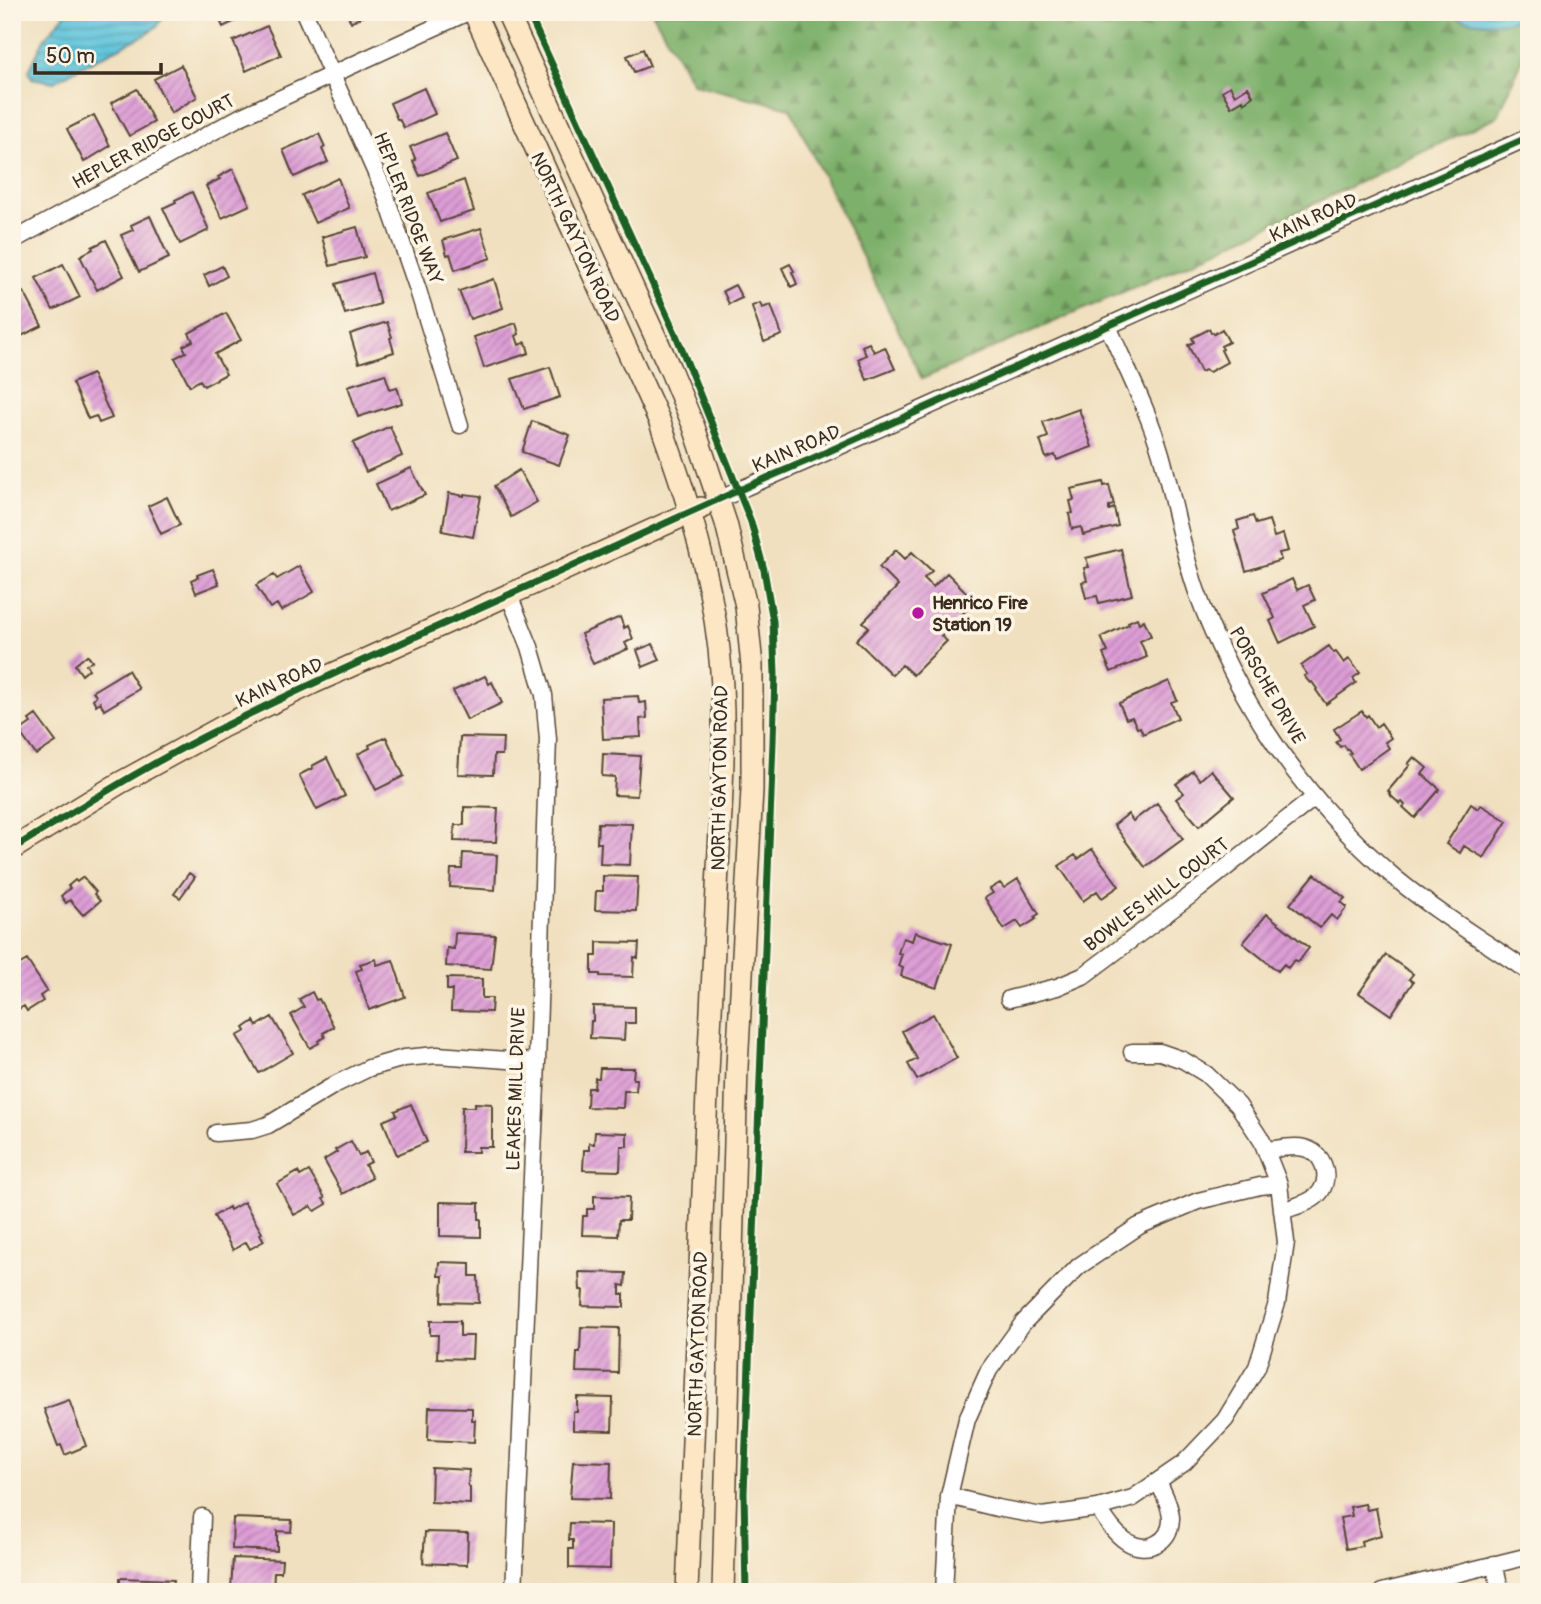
<svg xmlns="http://www.w3.org/2000/svg" width="1541" height="1604" font-family="Pangolin,sans-serif">
  <defs>
    <pattern id="forest-firs" width="22" height="20" patternUnits="userSpaceOnUse" patternTransform="scale(1.75)"><rect width="22" height="20" fill="#7db06b"/><path d="M5 1l3.5 6h-7zM16 11l3.5 6h-7z" fill="#688f57"/></pattern>
    <pattern id="water-rules" width="6" height="5" patternUnits="userSpaceOnUse" patternTransform="scale(1.75)"><rect width="6" height="5" fill="#5ec4db"/><path d="M0 2.5h6" fill="none" stroke="#4f9fb1"/></pattern>
    <pattern id="building-hatch" width="6" height="6" patternUnits="userSpaceOnUse" patternTransform="scale(1.75)"><rect width="6" height="6" fill="#dd9dd6"/><path d="M-1 1l2-2M0 6l6-6M5 7l2-2" fill="none" stroke="#b480ad"/></pattern>
  </defs>
  <rect width="100%" height="100%" fill="#fcf5e5"/>
  <filter id="ink" filterUnits="userSpaceOnUse"><feTurbulence type="fractalNoise" baseFrequency=".0143" numOctaves="2"/><feDisplacementMap in="SourceGraphic" scale="14" xChannelSelector="R" yChannelSelector="G"/><feConvolveMatrix kernelMatrix="1 2 1 2 8 2 1 2 1" color-interpolation-filters="sRGB"/></filter>
  <filter id="wash" filterUnits="userSpaceOnUse"><feTurbulence type="fractalNoise" baseFrequency=".00686" numOctaves="4" result="noise"/><feDisplacementMap in="SourceGraphic" scale="28" xChannelSelector="R" yChannelSelector="G"/><feGaussianBlur stdDeviation="1.57" result="paint"/><feColorMatrix in="noise" values="0 0 0 0 0 0 0 0 0 0 0 0 0 0 0 0 0 1.4 0 .05"/><feComposite in="paint" operator="in"/></filter>
  <g filter="url(#wash)">
    <rect width="100%" height="100%" fill="#f0e0bf"/>
    <path fill="url(#forest-firs)" stroke="#5c6d44" stroke-width="2" d="M 652,12 L 1445,12 L 1525,16 L 1529,12 L 1529,44 L 1498,116 L 1190,263 L 922,379 L 790,108 L 693,84 Z"/>
    <path fill="url(#water-rules)" stroke="#4c777c" stroke-width="2" d="M 67,12 L 164,12 L 163,18 L 157,26 L 147,34 L 84,65 L 54,82 L 32,78 L 29,71 L 44,39 Z
      M 1445,12 L 1529,12 C 1505,30 1470,24 1445,12 Z"/>
    <g id="blocks">
      <path fill="url(#building-hatch)" d="M 216,12 L 254,12 L 223,27 Z
        M 346,12 L 372,12 L 351,22 Z
        M 267,26 L 281,55 L 246,71 L 233,41 Z
        M 643,49 L 650,66 L 634,72 L 627,56 Z
        M 181,65 L 197,97 L 171,113 L 154,79 Z
        M 1230,86 L 1235,95 L 1248,87 L 1253,96 L 1244,103 L 1243,100 L 1231,107 L 1222,91 Z
        M 424,88 L 435,114 L 404,128 L 399,119 L 397,119 L 390,103 Z
        M 137,89 L 154,122 L 129,136 L 111,103 Z
        M 94,115 L 110,146 L 84,162 L 67,129 Z
        M 445,133 L 457,161 L 420,176 L 413,161 L 416,160 L 410,147 Z
        M 319,134 L 325,147 L 322,149 L 328,162 L 294,177 L 283,150 Z
        M 233,169 L 250,205 L 222,218 L 206,186 L 220,179 L 218,177 Z
        M 338,178 L 349,208 L 315,223 L 302,195 Z
        M 464,180 L 474,211 L 440,222 L 428,193 Z
        M 192,192 L 209,230 L 180,244 L 163,208 L 176,202 L 175,200 Z
        M 150,216 L 169,258 L 139,272 L 121,235 L 133,230 L 131,225 Z
        M 357,227 L 365,257 L 330,266 L 322,237 Z
        M 481,228 L 491,258 L 455,270 L 450,254 L 447,255 L 443,240 Z
        M 106,240 L 124,276 L 97,290 L 80,256 L 93,249 L 92,247 Z
        M 63,264 L 80,297 L 53,310 L 36,278 Z
        M 790,264 L 794,271 L 792,272 L 797,284 L 791,287 L 782,268 Z
        M 222,266 L 227,276 L 209,286 L 204,275 Z
        M 372,273 L 380,304 L 345,314 L 336,284 Z
        M 494,279 L 503,308 L 470,319 L 459,291 Z
        M 735,285 L 742,298 L 729,304 L 723,291 Z
        M 24,292 L 42,326 L 13,340 L 12,298 Z
        M 760,303 L 762,308 L 771,305 L 782,335 L 764,342 L 753,310 L 752,306 Z
        M 226,313 L 241,340 L 215,354 L 226,374 L 204,386 L 200,380 L 190,386 L 175,358 L 186,352 L 183,346 L 193,341 L 189,333 Z
        M 387,322 L 392,337 L 390,338 L 394,352 L 359,363 L 350,334 Z
        M 516,323 L 519,334 L 516,336 L 519,345 L 526,342 L 529,353 L 484,368 L 474,337 Z
        M 1209,329 L 1211,333 L 1213,332 L 1214,334 L 1222,329 L 1229,342 L 1221,346 L 1223,349 L 1221,350 L 1227,362 L 1209,372 L 1205,370 L 1201,372 L 1188,345 L 1194,342 L 1192,338 Z
        M 869,343 L 874,352 L 885,347 L 895,369 L 867,380 L 858,359 L 866,355 L 862,346 Z
        M 550,367 L 560,397 L 524,409 L 512,379 Z
        M 92,374 L 112,418 L 99,423 L 96,416 L 88,419 L 72,383 Z
        M 385,374 L 390,389 L 397,387 L 402,403 L 358,417 L 348,386 Z
        M 1079,409 L 1092,447 L 1057,460 L 1055,455 L 1046,458 L 1040,440 L 1048,437 L 1043,422 Z
        M 532,421 L 570,435 L 559,465 L 522,452 Z
        M 390,426 L 402,456 L 366,472 L 353,443 Z
        M 411,468 L 425,495 L 388,511 L 376,484 Z
        M 519,470 L 537,502 L 511,517 L 494,486 Z
        M 1103,482 L 1104,486 L 1109,485 L 1114,505 L 1109,506 L 1109,510 L 1114,508 L 1118,526 L 1083,535 L 1081,527 L 1072,529 L 1069,514 L 1073,513 L 1070,501 L 1074,500 L 1071,489 Z
        M 449,493 L 464,496 L 464,494 L 481,496 L 473,537 L 442,531 Z
        M 167,497 L 180,525 L 161,534 L 148,506 Z
        M 1253,516 L 1256,524 L 1269,520 L 1274,537 L 1283,534 L 1288,551 L 1279,553 L 1281,560 L 1246,571 L 1234,531 L 1239,529 L 1237,521 Z
        M 1121,549 L 1132,595 L 1099,603 L 1097,596 L 1086,598 L 1082,582 L 1087,581 L 1084,568 L 1089,567 L 1086,558 Z
        M 896,550 L 905,559 L 912,552 L 932,571 L 924,578 L 933,587 L 947,573 L 975,601 L 941,636 L 947,641 L 913,675 L 902,665 L 892,675 L 856,640 L 869,627 L 863,622 L 898,586 L 879,567 Z
        M 299,566 L 314,592 L 281,611 L 277,604 L 270,608 L 256,585 L 274,575 L 277,579 Z
        M 213,569 L 219,584 L 196,593 L 191,580 L 198,577 L 197,575 Z
        M 1292,579 L 1297,590 L 1308,585 L 1315,600 L 1304,605 L 1314,626 L 1280,643 L 1270,621 L 1275,618 L 1263,593 Z
        M 620,617 L 624,628 L 628,626 L 633,639 L 625,643 L 628,649 L 593,664 L 581,634 Z
        M 1137,618 L 1139,623 L 1144,620 L 1151,636 L 1140,641 L 1147,657 L 1111,672 L 1103,654 L 1108,652 L 1101,637 L 1129,624 L 1128,622 Z
        M 653,644 L 660,660 L 643,667 L 637,650 Z
        M 1329,646 L 1334,653 L 1336,652 L 1344,663 L 1349,659 L 1360,673 L 1353,678 L 1356,683 L 1326,704 L 1316,690 L 1317,689 L 1312,682 L 1310,683 L 1304,676 L 1307,674 L 1301,666 Z
        M 87,655 L 92,661 L 86,665 L 89,669 L 82,675 L 75,665 Z
        M 128,670 L 139,689 L 104,710 L 100,702 L 96,705 L 93,699 L 96,696 L 93,691 Z
        M 485,676 L 489,684 L 492,682 L 502,703 L 467,720 L 453,691 Z
        M 1169,681 L 1177,700 L 1171,702 L 1178,718 L 1143,734 L 1140,727 L 1137,728 L 1132,717 L 1126,719 L 1119,703 Z
        M 638,696 L 639,703 L 646,702 L 647,718 L 640,719 L 641,737 L 603,739 L 601,698 Z
        M 1362,711 L 1366,717 L 1368,715 L 1376,727 L 1381,723 L 1391,738 L 1385,742 L 1389,748 L 1359,769 L 1349,754 L 1351,753 L 1348,749 L 1347,750 L 1344,745 L 1340,747 L 1336,742 L 1340,739 L 1334,729 Z
        M 36,715 L 56,742 L 36,755 L 21,734 L 23,733 L 21,730 L 31,723 L 29,720 Z
        M 386,737 L 404,776 L 376,790 L 358,754 L 370,748 L 369,745 Z
        M 460,737 L 503,738 L 502,755 L 494,755 L 493,775 L 458,774 Z
        M 603,754 L 640,756 L 637,796 L 614,795 L 615,777 L 602,776 Z
        M 1414,757 L 1427,768 L 1422,774 L 1440,789 L 1415,818 L 1403,807 L 1405,805 L 1402,802 L 1400,804 L 1389,794 L 1390,793 L 1388,791 L 1410,765 L 1408,764 Z
        M 327,758 L 345,796 L 317,810 L 299,775 L 313,768 L 312,766 Z
        M 1211,770 L 1234,797 L 1199,826 L 1176,799 L 1184,793 L 1176,784 L 1193,771 L 1200,780 Z
        M 1157,803 L 1183,839 L 1145,867 L 1114,825 L 1128,814 L 1133,821 Z
        M 1471,804 L 1478,809 L 1481,805 L 1507,821 L 1484,858 L 1464,846 L 1460,853 L 1446,844 Z
        M 464,807 L 498,808 L 496,842 L 454,841 L 455,825 L 464,825 Z
        M 598,823 L 632,824 L 630,865 L 600,864 L 601,843 L 597,843 Z
        M 1092,849 L 1119,886 L 1102,898 L 1097,891 L 1083,901 L 1059,866 L 1075,855 L 1078,859 Z
        M 463,853 L 497,855 L 495,890 L 450,887 L 451,869 L 462,869 Z
        M 189,873 L 195,877 L 180,898 L 174,894 Z
        M 1315,874 L 1345,898 L 1341,902 L 1347,907 L 1337,920 L 1331,915 L 1320,928 L 1290,904 Z
        M 603,876 L 638,877 L 636,911 L 595,910 L 596,891 L 603,891 Z
        M 83,877 L 96,892 L 94,894 L 100,901 L 83,915 L 70,900 L 66,903 L 61,896 L 70,888 L 68,886 L 75,880 L 77,882 Z
        M 1018,879 L 1039,914 L 1034,917 L 1036,919 L 1022,928 L 1017,921 L 1004,929 L 985,898 L 993,893 L 990,889 L 1000,883 L 1004,888 Z
        M 1267,914 L 1309,948 L 1298,962 L 1294,960 L 1288,968 L 1284,964 L 1278,971 L 1243,943 Z
        M 915,932 L 952,944 L 937,988 L 901,976 L 903,968 L 898,966 L 902,954 L 898,953 L 903,938 L 912,941 Z
        M 455,933 L 495,935 L 491,969 L 446,966 L 447,948 L 454,949 Z
        M 597,942 L 639,943 L 638,958 L 634,957 L 633,977 L 600,976 L 600,974 L 592,974 L 592,956 L 597,956 Z
        M 1386,955 L 1413,974 L 1409,979 L 1413,982 L 1391,1015 L 1359,993 Z
        M 376,959 L 377,965 L 393,960 L 405,997 L 369,1010 L 356,971 L 362,969 L 360,964 Z
        M 27,960 L 47,991 L 40,996 L 43,1001 L 27,1011 L 24,1006 L 12,1013 L 12,972 L 16,969 L 15,967 Z
        M 447,978 L 482,979 L 482,998 L 492,998 L 491,1012 L 451,1011 L 452,990 L 447,990 Z
        M 312,992 L 316,1000 L 319,999 L 334,1027 L 323,1033 L 325,1037 L 318,1041 L 319,1043 L 310,1048 L 291,1015 L 304,1007 L 299,999 Z
        M 593,1006 L 635,1007 L 635,1023 L 625,1023 L 624,1040 L 590,1038 L 591,1021 L 593,1021 Z
        M 933,1014 L 957,1058 L 917,1080 L 908,1064 L 917,1059 L 902,1031 Z
        M 272,1017 L 293,1053 L 259,1073 L 237,1036 L 246,1031 L 244,1028 L 254,1021 L 257,1026 Z
        M 600,1068 L 634,1068 L 633,1079 L 637,1079 L 636,1091 L 624,1091 L 623,1108 L 587,1107 L 588,1088 L 594,1088 L 595,1078 L 599,1078 Z
        M 475,1103 L 492,1104 L 492,1147 L 478,1147 L 478,1152 L 461,1152 L 462,1107 L 475,1107 Z
        M 411,1104 L 427,1142 L 397,1155 L 383,1121 L 397,1115 L 395,1111 Z
        M 595,1132 L 627,1133 L 627,1146 L 621,1146 L 620,1171 L 583,1170 L 584,1150 L 589,1150 L 589,1143 L 594,1144 Z
        M 351,1141 L 359,1156 L 366,1152 L 371,1162 L 365,1165 L 372,1178 L 343,1194 L 324,1160 L 337,1152 L 335,1150 Z
        M 309,1171 L 325,1198 L 323,1199 L 327,1204 L 315,1211 L 311,1206 L 294,1215 L 277,1184 L 298,1172 L 300,1176 Z
        M 594,1196 L 629,1197 L 628,1220 L 619,1220 L 618,1236 L 582,1235 L 583,1216 L 587,1216 L 587,1209 L 594,1209 Z
        M 244,1202 L 262,1233 L 260,1234 L 264,1241 L 250,1249 L 246,1242 L 233,1250 L 214,1216 L 229,1207 L 230,1210 Z
        M 440,1202 L 479,1203 L 479,1219 L 481,1219 L 481,1237 L 440,1236 Z
        M 439,1262 L 470,1263 L 470,1276 L 478,1276 L 479,1303 L 442,1302 L 443,1276 L 438,1276 Z
        M 579,1272 L 626,1273 L 625,1286 L 620,1285 L 620,1294 L 624,1294 L 624,1307 L 582,1306 L 583,1290 L 580,1290 Z
        M 430,1321 L 460,1321 L 460,1336 L 473,1336 L 472,1359 L 437,1358 L 438,1335 L 430,1335 Z
        M 581,1327 L 619,1328 L 618,1373 L 576,1372 L 577,1352 L 580,1352 Z
        M 577,1397 L 613,1398 L 612,1431 L 573,1430 L 573,1412 L 577,1412 Z
        M 69,1400 L 86,1446 L 65,1455 L 61,1445 L 58,1446 L 44,1409 Z
        M 429,1407 L 472,1408 L 472,1420 L 475,1420 L 474,1442 L 428,1440 Z
        M 573,1461 L 611,1462 L 610,1499 L 570,1498 Z
        M 432,1468 L 469,1470 L 468,1486 L 470,1487 L 470,1504 L 431,1502 Z
        M 1365,1504 L 1367,1510 L 1376,1508 L 1381,1535 L 1361,1541 L 1362,1546 L 1346,1549 L 1340,1518 L 1352,1516 L 1350,1507 Z
        M 233,1518 L 292,1520 L 291,1532 L 277,1531 L 277,1551 L 232,1549 Z
        M 570,1523 L 611,1524 L 610,1569 L 569,1568 L 569,1549 L 573,1549 L 573,1540 L 569,1540 Z
        M 425,1532 L 468,1533 L 467,1565 L 423,1563 Z
        M 233,1558 L 282,1560 L 281,1572 L 274,1572 L 273,1591 L 231,1589 Z
        M 120,1578 L 174,1580 L 173,1592 L 120,1592 Z"/>
    </g>
  </g>
  <g filter="url(#ink)">
    <use href="#blocks" fill-opacity="0" stroke="#564536" stroke-width="2"/>
    <g fill="none" stroke-linecap="round" stroke-linejoin="round">
      <defs>
        <path id="street" d="M 304,12 L 384,191 L 417,287 L 460,425
          M 12,241 L 240,117 L 468,12
          M 1108,326 C 1126,368 1148,410 1161,454 C 1174,500 1181,547 1197,592 C 1237,702 1305,801 1394,877 C 1436,912 1484,941 1529,972
          M 719,500 L 746,487 L 809,460 L 1529,137
          M 509,595 L 530,647 L 544,695 L 548,739 L 537,1062 L 514,1592
          M 1009,999 L 1057,987 L 1083,976 L 1199,889 L 1315,797
          M 216,1133 L 252,1130 L 268,1125 L 336,1084 L 369,1068 L 404,1058 L 437,1055 L 537,1062
          M 1266,1150 C 1278,1149 1293,1145 1304,1148 C 1323,1152 1331,1175 1321,1191 C 1313,1203 1295,1206 1282,1211
          M 949,1496 L 997,1508 L 1042,1516 L 1098,1508 L 1133,1498 L 1184,1463 L 1225,1420 L 1257,1367 L 1277,1303 L 1286,1242 L 1279,1184 L 1262,1141 L 1238,1105 L 1206,1074 L 1183,1060 L 1160,1052 L 1132,1052
          M 1098,1508 C 1106,1520 1114,1533 1126,1541 C 1147,1555 1172,1542 1171,1517 C 1170,1504 1163,1492 1158,1481
          M 1494,1564 L 1501,1592
          M 199,1592 L 202,1517
          M 944,1592 L 949,1496 L 967,1419 L 989,1370 L 1023,1323 L 1079,1266 L 1139,1226 L 1198,1201 L 1260,1186 L 1279,1184
          M 1382,1592 L 1529,1556"/>
        <path id="secondary" d="M 474,12 L 659,420 C 686,494 710,570 719,649 C 727,721 722,796 718,868 C 714,943 710,1018 707,1093 C 699,1259 695,1426 687,1592
          M 507,12 L 670,369 L 694,427 L 726,523 L 746,606 L 752,666 L 752,789 L 737,1067 L 723,1592
          M 12,849 L 118,784 L 222,727 L 313,683 L 701,508"/>
      </defs>
      <use href="#street" stroke="#564536" stroke-width="19"/>
      <use href="#secondary" stroke="#564536" stroke-width="24"/>
      <use href="#street" stroke="#fff" stroke-width="16"/>
      <use href="#secondary" stroke="#fce6c4" stroke-width="21"/>
      <defs>
        <path id="cycleway" d="M 528,12 L 676,335 L 751,522 L 764,570 L 773,621 L 775,674 L 773,742 L 744,1493 L 746,1592
          M 12,849 C 81,807 150,763 223,727 C 326,675 433,629 539,581 C 629,540 718,498 809,460 L 1529,137"/>
      </defs>
      <use href="#cycleway" stroke="#fcf5e5" stroke-width="11"/>
      <use href="#cycleway" stroke="#1b5e20" stroke-width="7"/>
    </g>
  </g>
  <circle fill="#b5179e" stroke="#fcf5e5" stroke-width="2.5" cx="918" cy="613" r="7"/>
  <g text-anchor="middle" stroke-width="7" stroke-linejoin="round" paint-order="stroke">
    <g font-size="19" fill="#3b2a1e" stroke="#fcf5e5">
      <text transform="translate(153 141) rotate(-28)" y="7">HEPLER RIDGE COURT</text>
      <text transform="translate(409 208) rotate(69)" y="7">HEPLER RIDGE WAY</text>
      <text transform="translate(1313 217) rotate(-24)" y="7">KAIN ROAD</text>
      <text transform="translate(576 237) rotate(65)" y="7">NORTH GAYTON ROAD</text>
      <text transform="translate(796 448) rotate(-23)" y="7">KAIN ROAD</text>
      <text transform="translate(279 682) rotate(-25)" y="7">KAIN ROAD</text>
      <text transform="translate(1268 685) rotate(60)" y="7">PORSCHE DRIVE</text>
      <text transform="translate(719 778) rotate(-89)" y="7">NORTH GAYTON ROAD</text>
      <text transform="translate(1156 894) rotate(-37)" y="7">BOWLES HILL COURT</text>
      <text transform="translate(515 1089) rotate(-88)" y="7">LEAKES MILL DRIVE</text>
      <text transform="translate(697 1344) rotate(-88)" y="7">NORTH GAYTON ROAD</text>
    </g>
    <g font-size="19" font-weight="bold" fill="#3b2a1e" stroke="#fcf5e5" text-anchor="start">
      <text x="932" y="609">Henrico Fire<tspan x="932" dy="22">Station 19</tspan></text>
    </g>
  </g>
  <rect width="1541" height="1604" fill="none" stroke="#fcf5e5" stroke-width="42"/>
  <path d="M35 63v10h126v-10" fill="none" stroke="#3b2a1e" stroke-width="3.5"/>
  <text x="46" y="63" font-size="21" fill="#3b2a1e" stroke="#fcf5e5" stroke-width="5" paint-order="stroke">50 m</text>
</svg>
